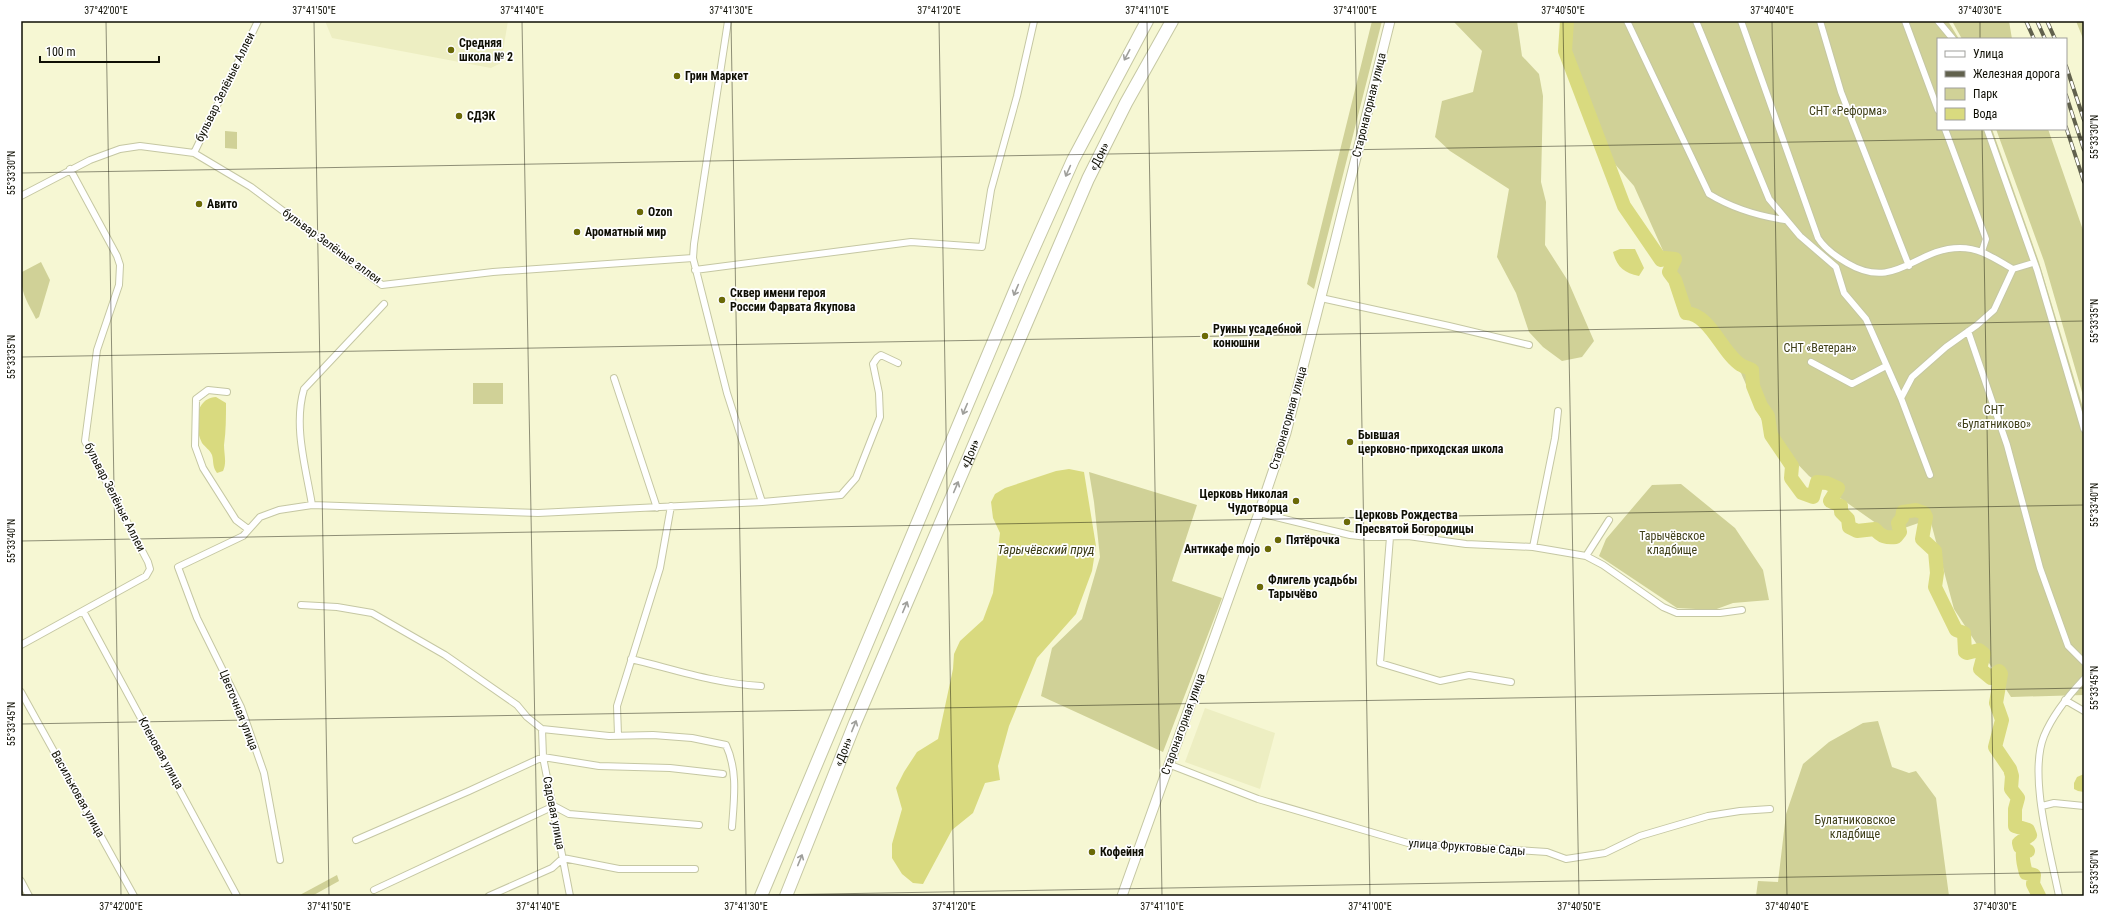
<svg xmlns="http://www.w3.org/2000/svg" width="2105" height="917" font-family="'Roboto Condensed',sans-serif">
  <rect width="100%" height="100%" fill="#f6f7d3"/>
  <path fill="#edeec2" d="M 325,21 L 508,21 L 501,63 L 491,68 L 332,38 Z
    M 1205,708 L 1275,733 L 1260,789 L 1185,762 Z"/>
  <path fill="#d0d197" d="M 1372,21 L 1382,21 L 1314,289 L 1307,284 Z
    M 1453,21 L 1517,21 L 1522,56 L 1539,74 L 1543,96 L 1541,182 L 1546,202 L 1545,245 L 1568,281 L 1594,341 L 1582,357 L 1562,361 L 1543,347 L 1529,332 L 1516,293 L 1497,257 L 1509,189 L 1450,151 L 1435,137 L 1442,101 L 1473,92 L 1482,51 Z
    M 1561,21 L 1948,21 L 1959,39 L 1938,39 L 1938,129 L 1992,129 L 2039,262 L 2084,411 L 2084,695 L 2011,697 L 1954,609 L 1930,519 L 1890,533 L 1809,476 L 1767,432 L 1741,373 L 1691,313 L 1634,186 L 1593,139 Z
    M 1952,21 L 2009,21 L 2012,39 L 1962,39 Z
    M 2076,21 L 2084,21 L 2084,41 Z
    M 1996,129 L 2048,129 L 2084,233 L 2084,399 L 2044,261 Z
    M 225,131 L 237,132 L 237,149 L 225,148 Z
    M 41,262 L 50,280 L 39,317 L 36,319 C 28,303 19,291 22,272 Z
    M 473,383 L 503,383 L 503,404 L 473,404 Z
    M 1089,472 L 1197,505 L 1172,581 L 1222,598 L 1163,752 L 1041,696 L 1052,648 L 1082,619 L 1100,557 L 1094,502 Z
    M 1681,484 L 1735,528 L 1763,570 L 1769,600 L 1733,603 L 1714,610 L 1677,608 L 1599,556 L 1606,539 L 1652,485 Z
    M 1878,721 L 1892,767 L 1909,773 L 1916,771 L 1936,798 L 1949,896 L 1756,896 L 1758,881 L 1778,882 L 1786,814 L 1803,764 L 1829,742 L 1863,723 Z
    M 337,875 L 339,881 L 312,896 L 298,896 Z"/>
  <path fill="#d9da7f" d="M 1620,249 L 1635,249 L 1644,268 L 1639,276 C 1624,273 1617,267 1613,252 Z
    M 216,397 L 226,403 C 226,417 226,431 224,445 C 224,454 227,463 223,471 L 217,473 C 212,466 214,462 212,455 C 210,450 205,447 202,443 C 194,428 194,398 216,397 Z
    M 1069,469 L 1084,472 L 1096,546 L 1092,571 L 1076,614 L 1037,658 L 1009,726 L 998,766 L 1000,780 L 985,783 L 973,813 L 952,830 L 923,884 L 913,883 L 902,874 L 892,858 L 892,844 L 902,809 L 896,788 L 904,772 L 917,752 L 938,739 L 953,669 L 954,654 L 960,641 L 983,620 L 993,593 L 1000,533 L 993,518 L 991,502 L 995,494 L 1005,488 L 1056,471 Z
    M 2084,774 L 2084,792 L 2078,791 L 2074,789 L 2074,783 L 2077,777 Z"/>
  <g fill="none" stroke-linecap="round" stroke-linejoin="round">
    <path stroke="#d9da7f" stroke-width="14" d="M 1567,21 L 1565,51 L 1624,206 L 1661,260 L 1665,258 L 1675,259 L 1669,272 L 1675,280 L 1686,313 C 1710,314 1722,353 1741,365 C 1744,367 1749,368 1752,370 L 1753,386 L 1761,406 L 1768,416 L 1771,435 L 1792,466 L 1791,478 L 1802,493 L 1813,497 L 1817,482 L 1827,483 L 1838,488 L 1830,501 L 1841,506 L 1841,512 L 1848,519 L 1849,527 L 1857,531 L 1875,529 C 1881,537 1887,538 1896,537 L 1900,532 L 1898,523 L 1902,518 L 1903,512 L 1916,510 L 1924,513 L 1926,517 L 1922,539 L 1935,551 L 1937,573 L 1935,587 L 1956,630 L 1964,633 L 1965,652 L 1967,653 L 1979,650 L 1984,654 L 1980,669 L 1991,678 L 1999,671 L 2001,674 L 1996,703 L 2002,720 L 1995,747 L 2010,769 L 2012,776 L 2011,789 L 2018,798 L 2015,809 L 2015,826 L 2028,830 L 2030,835 L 2019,843 L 2020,847 L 2028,851 L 2023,852 C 2022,859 2024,866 2026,873 L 2034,875 L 2033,884 L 2039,896"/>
    <defs>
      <path id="street" d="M 728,21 L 694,244 L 693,258 L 727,393 L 762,502
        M 1627,21 L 1709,194 C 1732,208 1758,216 1785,220
        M 1696,21 L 1769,199 L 1800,236 L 1836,267 L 1844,293 L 1866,319 L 1901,398 L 1930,475
        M 1741,21 L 1818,238 C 1825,249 1835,256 1847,263 C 1896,292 1915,248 1960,248 C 1981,248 1995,259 2013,269
        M 1820,21 L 1841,92 L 1909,266
        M 1905,21 L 1938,110
        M 1938,21 L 1953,39
        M 1945,129 L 1986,239 L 1982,251
        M 1987,129 L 2037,270 L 2084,429
        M 194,153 L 258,21
        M 21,196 L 90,160 L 120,149 L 140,146 L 194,153 L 251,187 L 382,285 L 493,272 L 693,258
        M 695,270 L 911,242 L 982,247 L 991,190 L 1017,96 L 1034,21
        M 1321,298 L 1449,326 L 1529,345
        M 1968,331 L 2007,445 L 2040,568 L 2068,646 L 2084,662
        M 1811,362 L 1852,384 L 1886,366
        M 614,378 L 657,508
        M 227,392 L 208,390 L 196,399 L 195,446 L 203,468 L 236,520 L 248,529
        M 1901,398 L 1912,377 L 1946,347 L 1977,325 L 1994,310 L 2013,269 L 2033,263
        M 312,505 C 306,468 293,426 304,389 L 384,304
        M 1259,513 L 1350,535 L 1368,537 L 1408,536 L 1466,544 L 1533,547 L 1586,556 L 1609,520
        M 1390,537 L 1380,663 L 1440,681 L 1469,675 L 1511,682
        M 1533,547 L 1555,438 L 1558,411
        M 1586,556 L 1603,565 L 1663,607 L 1677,613 L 1720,613 L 1742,610
        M 301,605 L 337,607 L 372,613 L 445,655 L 517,705 L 527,717 L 542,729 L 609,736 L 653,735 L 692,738 L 726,745 C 738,771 734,799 732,827
        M 83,611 L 237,896
        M 21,645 L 146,576 L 150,569 L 148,562 L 85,441 L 97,350 L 119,285 L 120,265 L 117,256 L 70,169
        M 631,659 C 673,669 717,684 761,686
        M 21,692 L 134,896
        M 2065,700 L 2084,711
        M 542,729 L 543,757 L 570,896
        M 618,735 L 617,706 L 660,568 L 671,506
        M 1168,764 L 1258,799 L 1408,843 L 1547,852 L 1566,859 L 1605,853 L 1640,836 L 1708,816 L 1740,811 L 1770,809
        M 2042,806 L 2054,803 L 2084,806
        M 356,840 L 469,791 L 543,757 L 599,766 L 670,768 L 723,774
        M 280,860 L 264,773 L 241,707 L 197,618 L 178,567 L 243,536 L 260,517 L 279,510 L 312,505 L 538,513 L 762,502 L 841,495 L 856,478 L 880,417 L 879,393 L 873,364 L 877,358 L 881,355 L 898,363
        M 21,881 L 29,896
        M 374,890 L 554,806 L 569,814 L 699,825
        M 489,896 L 552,868 L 563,858 L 619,869 L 695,869
        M 2059,896 C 2051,855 2028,775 2044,736 C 2053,714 2068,696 2084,679"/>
      <path id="secondary" d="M 1122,896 L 1259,513 L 1286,433 L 1332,254 L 1390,21"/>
      <g id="highway">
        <path d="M 761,896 L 1019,281 L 1073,160 L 1147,21"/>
        <path id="s1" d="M 786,896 L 855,723 L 1088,179 L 1126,103 L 1172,21"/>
      </g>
    </defs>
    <use href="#street" stroke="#c5c7a3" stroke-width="8"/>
    <use href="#secondary" stroke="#c5c7a3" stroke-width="11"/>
    <use href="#highway" stroke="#c5c7a3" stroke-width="14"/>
    <use href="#street" stroke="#fff" stroke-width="6"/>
    <use href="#secondary" stroke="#fff" stroke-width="9"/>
    <use href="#highway" stroke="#fff" stroke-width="12"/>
    <defs>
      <path id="rail" d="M 2026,21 L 2034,39
        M 2037,21 L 2045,39
        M 2047,21 L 2055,39
        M 2066,66 L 2084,120
        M 2066,95 L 2084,150
        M 2066,127 L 2084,182"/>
    </defs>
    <use href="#rail" stroke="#61614d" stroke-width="4"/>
    <use href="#rail" stroke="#fff" stroke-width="2.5" stroke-dasharray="8" stroke-linecap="butt"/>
  </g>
  <defs><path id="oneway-shaft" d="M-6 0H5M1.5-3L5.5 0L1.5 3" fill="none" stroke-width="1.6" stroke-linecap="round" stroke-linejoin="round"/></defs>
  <g stroke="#9f9f9b">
    <use href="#oneway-shaft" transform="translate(1127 55) rotate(118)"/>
    <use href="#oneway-shaft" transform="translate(1068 171) rotate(114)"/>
    <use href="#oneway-shaft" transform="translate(1016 290) rotate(113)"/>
    <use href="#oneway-shaft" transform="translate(965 409) rotate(113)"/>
    <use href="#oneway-shaft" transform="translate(956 487) rotate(-67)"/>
    <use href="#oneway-shaft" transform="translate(905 607) rotate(-67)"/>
    <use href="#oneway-shaft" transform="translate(854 726) rotate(-68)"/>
    <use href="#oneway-shaft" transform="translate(800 860) rotate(-68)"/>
  </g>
  <path fill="none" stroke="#0f0f04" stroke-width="1" stroke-opacity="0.45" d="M 106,21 L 121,896M 314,21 L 329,896M 522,21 L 538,896M 731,21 L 746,896M 939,21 L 954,896M 1147,21 L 1162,896M 1355,21 L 1370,896M 1563,21 L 1579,896M 1772,21 L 1787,896M 1980,21 L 1980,39M 1982,129 L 1995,896M 21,173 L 2084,137M 21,357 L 2084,321M 21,541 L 2084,505M 21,724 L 2084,688M 712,896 L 2084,872"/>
  <g fill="#6a6906" stroke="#fff" stroke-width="1.5">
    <circle cx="451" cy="50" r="4"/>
    <circle cx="677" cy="76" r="4"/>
    <circle cx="459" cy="116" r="4"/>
    <circle cx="199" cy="204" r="4"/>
    <circle cx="640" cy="212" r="4"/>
    <circle cx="577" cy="232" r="4"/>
    <circle cx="722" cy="300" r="4"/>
    <circle cx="1205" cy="336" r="4"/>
    <circle cx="1350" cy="442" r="4"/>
    <circle cx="1296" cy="501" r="4"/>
    <circle cx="1347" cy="522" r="4"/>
    <circle cx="1278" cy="540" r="4"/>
    <circle cx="1268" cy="549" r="4"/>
    <circle cx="1260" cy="587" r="4"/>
    <circle cx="1092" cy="852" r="4"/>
  </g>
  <g text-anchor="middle" stroke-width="3.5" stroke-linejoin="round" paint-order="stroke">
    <g font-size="12" font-weight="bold" fill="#0f0f04" stroke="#fff" text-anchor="start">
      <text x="459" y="47">Средняя<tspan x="459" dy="14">школа № 2</tspan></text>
      <text x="685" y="80">Грин Маркет</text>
      <text x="467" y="120">СДЭК</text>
      <text x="207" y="208">Авито</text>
      <text x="648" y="216">Ozon</text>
      <text x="585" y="236">Ароматный мир</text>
      <text x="730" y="297">Сквер имени героя<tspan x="730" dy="14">России Фарвата Якупова</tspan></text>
      <text x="1213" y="333">Руины усадебной<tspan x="1213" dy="14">конюшни</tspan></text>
      <text x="1358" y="439">Бывшая<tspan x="1358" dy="14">церковно-приходская школа</tspan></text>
      <text x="1288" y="498" text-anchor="end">Церковь Николая<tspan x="1288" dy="14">Чудотворца</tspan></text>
      <text x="1355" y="519">Церковь Рождества<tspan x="1355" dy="14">Пресвятой Богородицы</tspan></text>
      <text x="1286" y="544">Пятёрочка</text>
      <text x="1260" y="553" text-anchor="end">Антикафе mojo</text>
      <text x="1268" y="584">Флигель усадьбы<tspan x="1268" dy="14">Тарычёво</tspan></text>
      <text x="1100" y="856">Кофейня</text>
    </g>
    <g font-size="12" fill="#0f0f04" stroke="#fff">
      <text transform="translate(225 87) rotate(-64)" y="4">бульвар Зелёные Аллеи</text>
      <text transform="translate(1369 105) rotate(-76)" y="4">Старонагорная улица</text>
      <text dy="4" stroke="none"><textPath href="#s1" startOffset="803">«Дон»</textPath></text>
      <text transform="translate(332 246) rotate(36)" y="4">бульвар Зелёные аллеи</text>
      <text transform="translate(1288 418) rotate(-74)" y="4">Старонагорная улица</text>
      <text dy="4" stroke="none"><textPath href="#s1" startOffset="479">«Дон»</textPath></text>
      <text transform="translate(115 497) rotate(63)" y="4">бульвар Зелёные Аллеи</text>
      <text transform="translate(239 710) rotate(68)" y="4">Цветочная улица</text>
      <text transform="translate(1183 724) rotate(-70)" y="4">Старонагорная улица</text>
      <text transform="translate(161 753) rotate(61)" y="4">Кленовая улица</text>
      <text dy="4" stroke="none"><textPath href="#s1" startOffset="155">«Дон»</textPath></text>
      <text transform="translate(78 794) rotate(61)" y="4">Васильковая улица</text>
      <text transform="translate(554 813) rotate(79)" y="4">Садовая улица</text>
      <text transform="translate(1467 847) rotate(4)" y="4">улица Фруктовые Сады</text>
    </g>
    <g font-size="12" fill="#3f3f18" stroke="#fff">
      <text x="1848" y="115">СНТ «Реформа»</text>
      <text x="1820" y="352">СНТ «Ветеран»</text>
      <text x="1994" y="414">СНТ<tspan x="1994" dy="14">«Булатниково»</tspan></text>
      <text x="1672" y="540">Тарычёвское<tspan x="1672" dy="14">кладбище</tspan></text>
      <text x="1855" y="824">Булатниковское<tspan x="1855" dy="14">кладбище</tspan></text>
    </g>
    <g font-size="13" font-style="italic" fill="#3a3a13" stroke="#fff">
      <text x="1046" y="554">Тарычёвский пруд</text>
    </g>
  </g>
  <rect width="2105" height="917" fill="none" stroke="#ffffff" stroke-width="44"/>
  <rect x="1937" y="38" width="130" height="92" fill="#ffffff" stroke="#9f9f9b"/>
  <rect x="1945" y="51" width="20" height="6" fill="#ffffff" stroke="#9f9f9b"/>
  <text x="1973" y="58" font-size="12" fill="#0f0f04">Улица</text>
  <rect x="1945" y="71" width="20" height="6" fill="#61614d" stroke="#9f9f9b"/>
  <text x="1973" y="78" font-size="12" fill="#0f0f04">Железная дорога</text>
  <rect x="1945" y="88" width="20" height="12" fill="#d0d197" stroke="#9f9f9b"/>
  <text x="1973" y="98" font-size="12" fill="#0f0f04">Парк</text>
  <rect x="1945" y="108" width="20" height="12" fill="#d9da7f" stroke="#9f9f9b"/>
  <text x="1973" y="118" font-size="12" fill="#0f0f04">Вода</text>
  <path d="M40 56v6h119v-6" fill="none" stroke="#0f0f04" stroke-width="2"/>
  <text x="46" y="56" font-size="12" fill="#0f0f04" stroke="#ffffff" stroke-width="3" paint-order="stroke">100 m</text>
  <rect x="22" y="22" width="2061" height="873" fill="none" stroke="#0f0f04" stroke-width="1.5"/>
  <g font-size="10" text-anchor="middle" fill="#0f0f04">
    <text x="106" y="14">37°42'00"E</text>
    <text x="314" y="14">37°41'50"E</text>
    <text x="522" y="14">37°41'40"E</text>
    <text x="731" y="14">37°41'30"E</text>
    <text x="939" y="14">37°41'20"E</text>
    <text x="1147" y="14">37°41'10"E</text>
    <text x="1355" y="14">37°41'00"E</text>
    <text x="1563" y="14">37°40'50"E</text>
    <text x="1772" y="14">37°40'40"E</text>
    <text x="1980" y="14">37°40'30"E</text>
    <text transform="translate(2094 137) rotate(-90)" y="4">55°33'30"N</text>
    <text transform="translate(11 173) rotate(-90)" y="4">55°33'30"N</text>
    <text transform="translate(2094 321) rotate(-90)" y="4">55°33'35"N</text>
    <text transform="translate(11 357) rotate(-90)" y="4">55°33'35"N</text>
    <text transform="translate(2094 505) rotate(-90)" y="4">55°33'40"N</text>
    <text transform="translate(11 541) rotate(-90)" y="4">55°33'40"N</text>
    <text transform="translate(2094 688) rotate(-90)" y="4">55°33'45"N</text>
    <text transform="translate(11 724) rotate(-90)" y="4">55°33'45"N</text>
    <text transform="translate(2094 872) rotate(-90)" y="4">55°33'50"N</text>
    <text x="121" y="910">37°42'00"E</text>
    <text x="329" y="910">37°41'50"E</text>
    <text x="538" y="910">37°41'40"E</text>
    <text x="746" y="910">37°41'30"E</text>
    <text x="954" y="910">37°41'20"E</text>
    <text x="1162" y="910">37°41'10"E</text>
    <text x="1370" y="910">37°41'00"E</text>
    <text x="1579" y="910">37°40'50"E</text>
    <text x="1787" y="910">37°40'40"E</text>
    <text x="1995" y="910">37°40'30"E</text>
  </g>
</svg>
